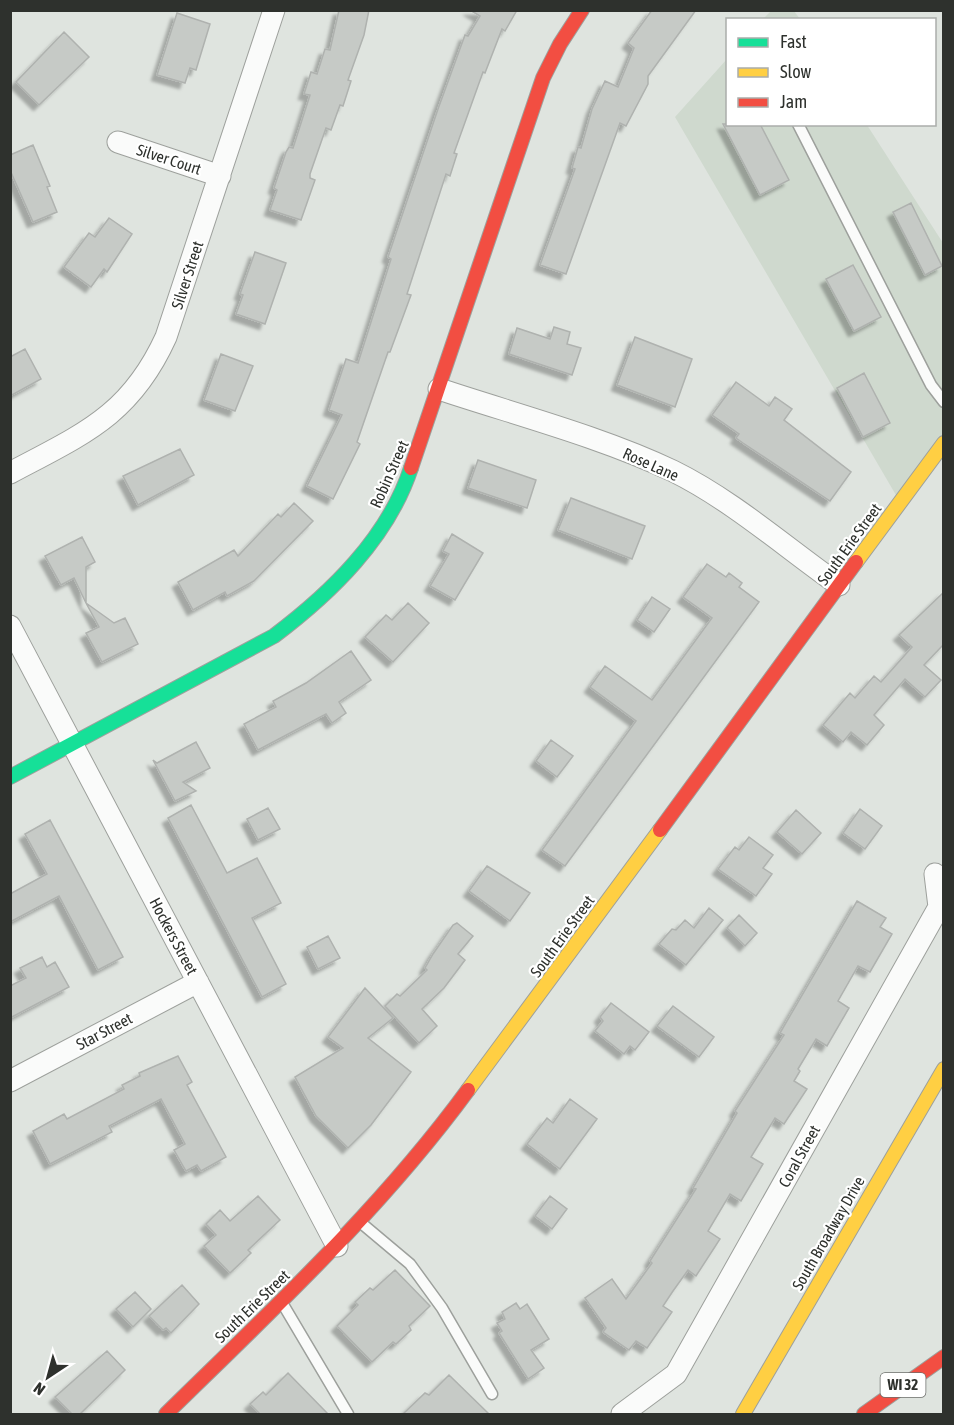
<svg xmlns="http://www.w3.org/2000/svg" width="954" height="1425" font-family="'Asap Condensed',sans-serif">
  <defs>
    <filter id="shadow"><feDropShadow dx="-5.5" dy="5.5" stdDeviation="1.5" flood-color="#0004"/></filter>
  </defs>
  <rect width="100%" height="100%" fill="#dfe4df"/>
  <path fill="#cfd9ce" d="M 771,11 L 794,11 L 800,19 L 763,19 Z
    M 727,59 L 728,124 L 867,125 L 943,243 L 943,443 L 900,502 L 675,117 Z"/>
  <path fill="#c6cac6" stroke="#afb2af" stroke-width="1.5" filter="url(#shadow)" d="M 339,10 L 369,10 L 364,35 L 348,80 L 351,81 L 343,106 L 340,105 L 331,130 L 326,128 L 310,174 L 310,178 L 315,180 L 301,220 L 270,210 L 277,190 L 274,188 L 286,152 L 289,147 L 293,148 L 310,95 L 304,94 L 311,72 L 317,74 L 325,49 L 330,50 Z
    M 470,10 L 517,10 L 505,31 L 502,29 L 485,73 L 483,72 L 454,153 L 457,154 L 450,176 L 446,174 L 407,294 L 411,295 L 390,352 L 388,352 L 357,442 L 360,444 L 333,499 L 307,486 L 342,415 L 329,410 L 346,359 L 358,363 L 391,259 L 388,257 L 438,109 L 465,35 L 468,36 L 480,16 Z
    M 652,10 L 696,10 L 648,76 L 648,84 L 626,126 L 620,123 L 566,274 L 540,265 L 575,169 L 572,168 L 578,147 L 581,148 L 592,109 L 605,81 L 618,87 L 634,48 L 628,43 Z
    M 177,13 L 210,24 L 196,70 L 190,68 L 185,83 L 157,75 Z
    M 64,32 L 89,57 L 39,105 L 16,82 Z
    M 723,124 L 760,124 L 789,180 L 760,195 Z
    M 33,145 L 50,186 L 47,187 L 57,212 L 33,222 L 10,170 L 10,155 Z
    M 911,203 L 942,266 L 925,275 L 893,212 Z
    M 109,218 L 132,234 L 107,272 L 104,269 L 91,287 L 64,267 L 89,233 L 95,237 Z
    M 255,252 L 286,263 L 265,324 L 236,314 L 243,295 L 240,294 Z
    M 853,265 L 881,317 L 854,331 L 826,279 Z
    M 554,327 L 570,332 L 567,344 L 581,348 L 572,375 L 509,354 L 517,328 L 550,339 Z
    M 635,337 L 692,359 L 675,407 L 617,385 Z
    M 25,349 L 41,379 L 10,396 L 10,357 Z
    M 221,354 L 253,366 L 235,411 L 204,400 Z
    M 864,373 L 890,423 L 863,437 L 837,388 Z
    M 736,382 L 769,406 L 775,397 L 792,409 L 784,420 L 851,472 L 830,501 L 743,443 L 736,438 L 739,434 L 712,415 Z
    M 180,449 L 194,475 L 138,505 L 123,476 Z
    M 478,460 L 536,480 L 527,508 L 468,488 Z
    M 571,498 L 645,526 L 632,559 L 558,530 Z
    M 294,503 L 313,521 L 254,581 L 227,596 L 225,592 L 193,610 L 178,582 L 234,550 L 238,556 L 278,514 L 281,517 Z
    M 452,534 L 483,553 L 455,600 L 430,586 L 449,554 L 443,551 Z
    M 82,537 L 95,562 L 86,567 L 86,603 L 74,578 L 61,585 L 45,556 Z
    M 707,564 L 726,577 L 729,573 L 742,583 L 739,587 L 759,602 L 565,866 L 542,850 L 636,721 L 590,687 L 605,666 L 652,700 L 712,618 L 683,597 Z
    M 944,592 L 944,644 L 924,665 L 941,680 L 925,697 L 905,679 L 874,715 L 884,725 L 867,745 L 851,732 L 843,742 L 823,725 L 850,693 L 855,698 L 874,676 L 881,682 L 912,647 L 899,635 Z
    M 652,597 L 670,609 L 654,632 L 637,620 Z
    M 86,603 L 114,623 L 125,618 L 138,644 L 102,662 L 86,633 L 99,627 Z
    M 408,603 L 429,623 L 393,662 L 365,637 L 386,615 L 392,620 Z
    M 351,651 L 371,680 L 339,702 L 346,713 L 332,723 L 326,714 L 258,750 L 244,724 L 276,707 L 273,701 L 306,683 Z
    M 551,740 L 573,756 L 557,777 L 536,761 Z
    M 196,742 L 210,768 L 183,782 L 196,791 L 175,801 L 153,760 L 157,763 Z
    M 191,805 L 227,873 L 257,858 L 281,903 L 252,918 L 286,984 L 262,997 L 168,818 Z
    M 268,808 L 280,829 L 258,840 L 247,819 Z
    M 860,809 L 882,826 L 865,849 L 843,833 Z
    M 796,810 L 821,833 L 802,854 L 777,832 Z
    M 50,820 L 123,957 L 98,970 L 59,896 L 10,922 L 10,894 L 47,874 L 25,834 Z
    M 749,837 L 773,855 L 763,868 L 772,874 L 756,896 L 718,869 L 735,847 L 739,850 Z
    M 487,866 L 530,893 L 510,921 L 469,891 Z
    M 857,901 L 886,918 L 880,927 L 892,934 L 870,972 L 858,966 L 838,1001 L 849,1008 L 827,1046 L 816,1039 L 798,1069 L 800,1071 L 794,1081 L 807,1089 L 784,1124 L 775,1118 L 751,1157 L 763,1164 L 741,1201 L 730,1194 L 708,1231 L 720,1239 L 696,1276 L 688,1270 L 673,1291 L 663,1306 L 672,1312 L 647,1348 L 636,1341 L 629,1350 L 603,1332 L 606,1328 L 585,1298 L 612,1279 L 626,1299 L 652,1263 L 650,1261 L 696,1189 L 693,1188 L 737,1113 L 735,1111 L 784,1035 L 780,1033 Z
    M 709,908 L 723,920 L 686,965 L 659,944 L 672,929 L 676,930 L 685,920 L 694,928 Z
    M 739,915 L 757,933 L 745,946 L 727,928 Z
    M 457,923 L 473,936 L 458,954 L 465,960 L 444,988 L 422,1009 L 437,1026 L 419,1043 L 385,1006 L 397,994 L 400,996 L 427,970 L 425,968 L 433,954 L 453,925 Z
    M 328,936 L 340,958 L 318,969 L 307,947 Z
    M 42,957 L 47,967 L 55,962 L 69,987 L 10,1018 L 10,986 L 26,978 L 20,968 Z
    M 365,988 L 393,1018 L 368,1038 L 411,1072 L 371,1125 L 348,1148 L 316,1116 L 295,1077 L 343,1048 L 328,1037 Z
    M 611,1003 L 649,1032 L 635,1050 L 630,1046 L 624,1054 L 595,1031 L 603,1021 L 600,1017 Z
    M 673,1006 L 714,1037 L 699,1057 L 657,1026 Z
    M 178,1056 L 192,1082 L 187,1085 L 226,1157 L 201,1171 L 197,1165 L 186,1171 L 174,1150 L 185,1144 L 161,1099 L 109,1126 L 112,1132 L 50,1164 L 33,1131 L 64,1114 L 67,1119 L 124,1089 L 122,1085 L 140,1076 L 139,1073 Z
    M 570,1099 L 597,1119 L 560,1169 L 527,1144 L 547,1118 L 553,1123 Z
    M 258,1196 L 280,1220 L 248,1250 L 251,1253 L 230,1273 L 204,1246 L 216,1235 L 206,1224 L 220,1210 L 230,1221 Z
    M 550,1196 L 567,1209 L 552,1229 L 535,1216 Z
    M 395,1270 L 430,1306 L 409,1326 L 411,1330 L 396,1344 L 393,1342 L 372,1362 L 337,1326 L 358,1305 L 355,1302 L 370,1288 L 373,1290 Z
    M 182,1285 L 199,1304 L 171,1333 L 166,1328 L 163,1330 L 149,1316 Z
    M 135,1292 L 151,1309 L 133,1327 L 116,1309 Z
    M 516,1303 L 520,1309 L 527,1304 L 549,1339 L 531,1350 L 544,1368 L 528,1379 L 499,1333 L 502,1331 L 497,1323 L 505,1319 L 502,1312 Z
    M 107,1351 L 125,1370 L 80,1414 L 72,1414 L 55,1397 Z
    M 288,1373 L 328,1414 L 260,1414 L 250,1404 L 263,1392 L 266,1395 Z
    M 449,1375 L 489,1414 L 403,1414 L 425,1393 L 429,1395 Z"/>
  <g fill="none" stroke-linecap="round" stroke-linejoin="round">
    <defs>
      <path id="lane" d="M 798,124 L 931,385 L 944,402
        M 360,1222 L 410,1264 L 442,1308 L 492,1394
        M 281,1301 L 348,1414"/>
      <path id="street" d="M 118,142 L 220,176
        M 439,389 C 514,414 602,437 673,471 C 732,500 785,547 839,585
        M 10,473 C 83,434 130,416 166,337 L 274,10
        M 10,626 L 337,1246
        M 10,1081 L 198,982
        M 622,1414 L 676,1374 L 939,907 L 935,874"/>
      <path id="fast" d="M 10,777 L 274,636 C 331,593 388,538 411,468"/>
      <path id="slow" d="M 856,562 L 944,443
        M 468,1090 L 660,830
        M 743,1414 L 944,1069"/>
      <path id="jam" d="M 411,468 L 543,78 L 560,44 L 582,10
        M 660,830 L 856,562
        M 166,1414 C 272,1310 380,1210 468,1090
        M 864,1414 L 944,1357"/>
    </defs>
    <use href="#lane" stroke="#9da09c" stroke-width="13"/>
    <use href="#street" stroke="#9da09c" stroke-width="23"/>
    <use href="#fast" stroke="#9da09c" stroke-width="16"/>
    <use href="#slow" stroke="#9da09c" stroke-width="16"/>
    <use href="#jam" stroke="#9da09c" stroke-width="16"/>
    <use href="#lane" stroke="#fafbfa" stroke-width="10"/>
    <use href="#street" stroke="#fafbfa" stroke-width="21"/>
    <use href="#fast" stroke="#16e098" stroke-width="14"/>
    <use href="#slow" stroke="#ffcf43" stroke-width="14"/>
    <use href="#jam" stroke="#f24e42" stroke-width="14"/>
  </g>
  <g text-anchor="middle" stroke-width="4.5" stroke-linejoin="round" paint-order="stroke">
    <rect fill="#fff" stroke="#6d6f6c" stroke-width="1.5" x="880.5" y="1373" width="45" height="24" rx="4.5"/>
    <g font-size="15" font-weight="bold" fill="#2e312d">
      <text x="903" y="1390">WI 32</text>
    </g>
    <g font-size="16" fill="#2e312d" stroke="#fff">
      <text transform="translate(169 159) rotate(18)" y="6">Silver Court</text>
      <text transform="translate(187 275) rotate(-72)" y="6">Silver Street</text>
      <text transform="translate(651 464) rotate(24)" y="6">Rose Lane</text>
      <text transform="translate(389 474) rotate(-66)" y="6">Robin Street</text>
      <text transform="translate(849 544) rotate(-54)" y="6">South Erie Street</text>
      <text transform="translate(174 936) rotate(62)" y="6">Hockers Street</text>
      <text transform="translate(562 936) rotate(-54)" y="6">South Erie Street</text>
      <text transform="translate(104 1031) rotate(-28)" y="6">Star Street</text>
      <text transform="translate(799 1156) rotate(-61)" y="6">Coral Street</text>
      <text transform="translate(828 1233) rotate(-60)" y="6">South Broadway Drive</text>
      <text transform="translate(252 1306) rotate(-44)" y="6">South Erie Street</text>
    </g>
  </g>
  <rect width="954" height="1425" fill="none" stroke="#2e312d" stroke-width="24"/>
  <rect x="726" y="18" width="210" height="108" fill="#ffffff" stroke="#abadab" stroke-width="1.5"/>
  <rect x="738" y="38" width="30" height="9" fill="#16e098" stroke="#abadab" stroke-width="1.5"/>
  <text x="780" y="48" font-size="18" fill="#2e312d">Fast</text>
  <rect x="738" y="68" width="30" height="9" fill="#ffcf43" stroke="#abadab" stroke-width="1.5"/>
  <text x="780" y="78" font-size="18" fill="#2e312d">Slow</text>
  <rect x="738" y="98" width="30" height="9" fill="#f24e42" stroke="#abadab" stroke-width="1.5"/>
  <text x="780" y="108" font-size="18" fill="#2e312d">Jam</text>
  <g transform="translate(48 1377) rotate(216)" stroke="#ffffff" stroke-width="4.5" paint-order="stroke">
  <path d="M0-4.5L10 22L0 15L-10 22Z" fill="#2e312d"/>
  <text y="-9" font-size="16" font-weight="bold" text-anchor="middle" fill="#2e312d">N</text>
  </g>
</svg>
